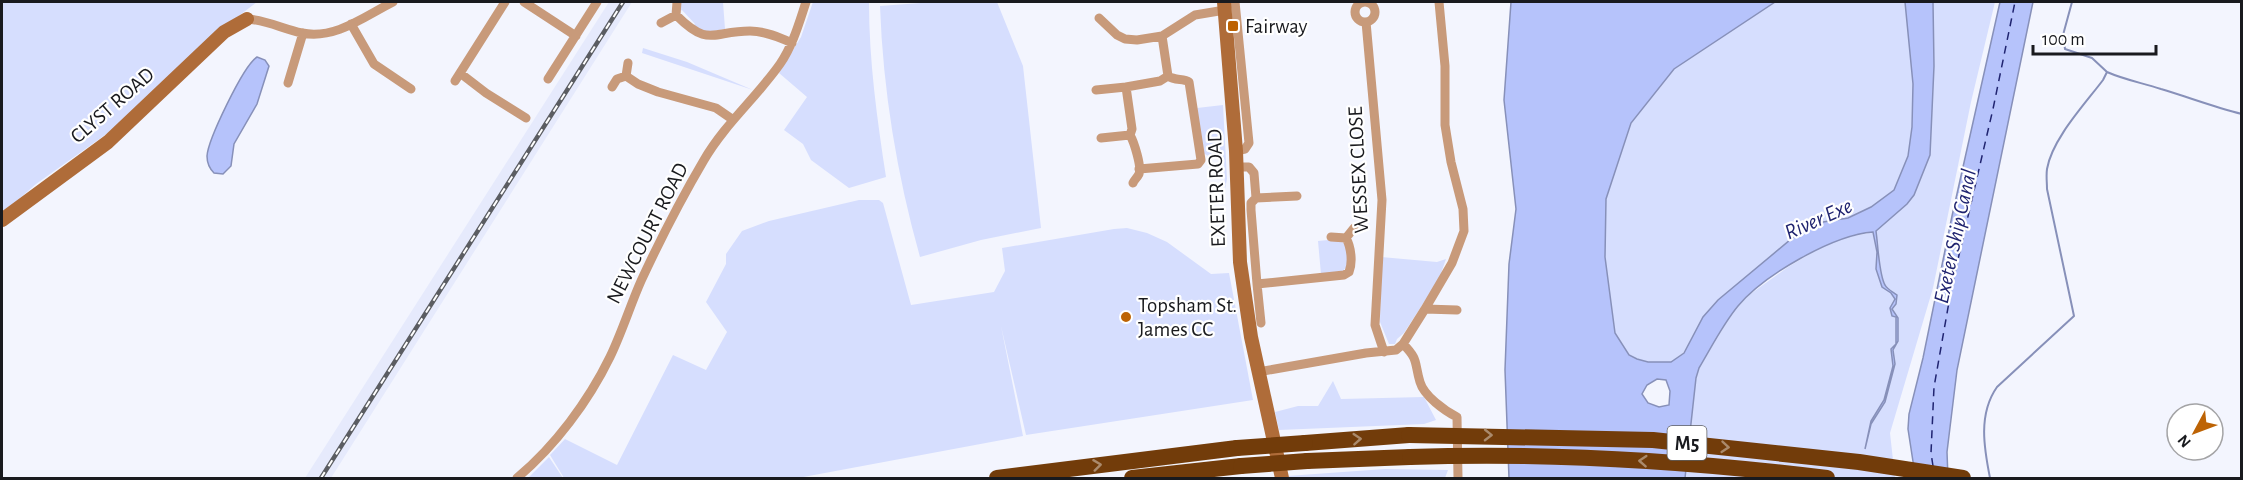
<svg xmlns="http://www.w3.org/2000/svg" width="2243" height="480" font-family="'Alegreya Sans',sans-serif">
  <rect width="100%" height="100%" fill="#f3f5fe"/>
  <path fill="#e6eafc" d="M 609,2 L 632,2 L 331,478 L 305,478 Z"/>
  <path fill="#d6defe" d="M 2,2 L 257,2 L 211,37 L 112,130 L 36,184 L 2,214 Z
    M 681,2 L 723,2 L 725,29 L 707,32 L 693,26 L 695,24 L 682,10 L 680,11 Z
    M 813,2 L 869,2 C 869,61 877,118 886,177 L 849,188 L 811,160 L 803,144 L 784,130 L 807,97 L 779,73 L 801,37 Z
    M 934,2 L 997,2 L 1023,66 L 1041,228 L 981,240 L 920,257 C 897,175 883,91 880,6 Z
    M 1775,2 L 1905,2 L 1913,84 L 1912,127 L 1908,156 L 1894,190 L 1871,207 L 1848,218 L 1823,222 L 1796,235 L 1718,300 L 1683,353 L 1671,362 L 1648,362 L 1637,359 L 1629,355 L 1615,333 L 1605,257 L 1606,199 L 1631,123 L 1674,69 Z
    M 1933,2 L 1995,2 L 1971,102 L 1933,288 L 1890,433 L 1895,478 L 1685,478 L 1696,378 L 1699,368 L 1733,312 L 1749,295 L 1788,267 L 1825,245 L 1844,238 L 1874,232 L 1907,204 L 1914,195 L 1930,155 L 1934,66 Z
    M 643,48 L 687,62 L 753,90 L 642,53 Z
    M 1223,105 L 1227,179 L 1225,189 L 1224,158 L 1212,158 L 1203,153 L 1197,108 Z
    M 859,200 L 879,200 L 883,203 L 911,305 L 994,292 L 1005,271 L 1002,248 L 1114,229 L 1127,228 L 1147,233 L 1167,242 L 1211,274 L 1229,273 L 1253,400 L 1026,435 L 1001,326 L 1023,436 L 798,478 L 564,478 L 550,455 L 565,439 L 617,465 L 673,355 L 706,370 L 727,332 L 706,302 L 726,264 L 726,254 L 742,231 L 769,221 Z
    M 1339,239 L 1347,246 L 1349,264 L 1342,272 L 1321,274 L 1318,241 Z
    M 1381,257 L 1437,262 L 1446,259 L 1439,279 L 1404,333 L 1397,339 L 1395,344 L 1389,344 L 1380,322 Z
    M 1333,381 L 1341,399 L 1424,397 L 1436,420 L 1424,424 L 1279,430 L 1275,412 L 1298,406 L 1318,406 Z
    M 549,457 L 563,478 L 528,478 Z
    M 1385,469 L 1448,470 L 1445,478 L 1287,478 L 1287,476 Z"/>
  <path fill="#b6c3fb" stroke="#8790b9" stroke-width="1.5" fill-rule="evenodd" d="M 1511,2 L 1775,2 L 1674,69 L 1631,123 L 1606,199 L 1605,257 L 1615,333 L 1629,355 L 1637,359 L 1648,362 L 1671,362 L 1684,353 L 1703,317 L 1718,300 L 1796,235 L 1823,222 L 1848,218 L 1871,207 L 1894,190 L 1908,156 L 1912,127 L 1913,84 L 1905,2 L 1933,2 L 1934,66 L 1930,155 L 1914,195 L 1907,204 L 1876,231 C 1878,245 1879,275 1885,285 C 1887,289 1893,292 1897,295 L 1896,304 L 1892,309 L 1898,318 L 1898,341 L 1893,350 L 1895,364 L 1885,402 L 1871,424 L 1865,449 L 1871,421 L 1884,400 L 1893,366 L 1891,349 L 1896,344 L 1896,317 L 1892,316 L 1890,308 L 1895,299 L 1891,293 L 1882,287 L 1876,269 L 1877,252 L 1873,232 C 1833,235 1764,275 1738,306 C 1723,324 1711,348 1699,368 L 1696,378 L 1685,478 L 1509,478 L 1505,370 L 1509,264 L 1516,209 L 1504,100 ZM 1657,379 L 1666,380 L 1670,391 L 1669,405 L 1659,407 L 1648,403 L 1642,394 L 1647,385 Z
    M 2000,2 L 2033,2 L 1957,370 L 1947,452 L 1948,478 L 1914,468 L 1908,429 L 1909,414 L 1923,358 L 1952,216 Z
    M 257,57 L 265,60 L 269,66 L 257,104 L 234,144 L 231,166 L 223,174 L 214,173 C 209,168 207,163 207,156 C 208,140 243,66 257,57 Z"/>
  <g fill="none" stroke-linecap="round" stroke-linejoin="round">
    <path stroke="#8790b9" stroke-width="2" d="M 2107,72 C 2125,80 2143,83 2161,89 C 2188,97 2214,107 2242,114
      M 1990,478 C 1984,448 1978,414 1997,387 L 2074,316 L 2047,189 C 2047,182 2046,176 2047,169 C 2052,139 2085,104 2103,80 L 2107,72 L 2092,58 L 2065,49 L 2063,35 L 2072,2"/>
    <path stroke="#202470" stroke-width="1.5" stroke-dasharray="8 6" stroke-linecap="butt" d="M 1933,466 L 1931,453 L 1934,387 L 1952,285 L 1993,109 L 2015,2"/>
    <path stroke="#c89a7a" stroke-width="9" d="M 524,2 L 576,36
      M 677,2 L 676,15 C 709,48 712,31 750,31 C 765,31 779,37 792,43
      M 1235,2 L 1249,143 L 1245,149 L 1236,151
      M1355 12a10 10 0 1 1 20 0a10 10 0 1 1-20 0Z
      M 1099,18 L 1117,35 L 1125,39 L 1137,40 L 1162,36 L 1195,15 L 1225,10
      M 247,19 C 266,20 283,29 302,33 C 335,40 365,16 393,2
      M 1366,22 L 1382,200 L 1375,325 L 1384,352
      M 661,23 L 676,15
      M 351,24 L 374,64 L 411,89
      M 1162,36 L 1168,76
      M 460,73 L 486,93 L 526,118
      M 626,76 L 638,84 L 658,92 L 716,108 L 732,119
      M 626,76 L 628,63
      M 548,79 L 597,2
      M 455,81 L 505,2
      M 288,83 L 303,33
      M 612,87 L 617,79 L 626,76
      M 1096,90 L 1126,87
      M 1101,138 L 1130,135
      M 1237,167 L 1249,167 L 1254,173 L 1256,198 L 1251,203 L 1251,210 L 1257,284 L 1344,275 L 1349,272 C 1353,262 1351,247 1346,238 L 1331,237
      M 1139,169 L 1198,164 L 1201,160 L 1189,82 C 1184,78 1175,81 1168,76
      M 1133,183 C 1134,180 1137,178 1139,174 C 1142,167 1134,142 1130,135 L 1132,129 L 1126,87 L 1160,81 L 1168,76
      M 1256,198 L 1297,196
      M 1346,238 L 1354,228
      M 1257,284 L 1261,323
      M 1425,309 L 1452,263 L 1464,231 L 1463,209 L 1451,162 L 1445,125 L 1445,66 L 1439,2
      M 1403,344 C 1419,360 1414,362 1420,382 C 1424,396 1445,411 1457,417 L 1458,478
      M 1258,372 L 1366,353 L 1396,350 L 1403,344 L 1425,309 L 1457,310
      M 517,478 C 555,446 588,402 610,357 C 622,332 630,306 641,281 C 660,240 681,199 704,160 C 725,124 756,98 780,64 C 793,45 799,23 806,2"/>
    <path stroke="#af6c39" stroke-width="14" d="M 1224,2 L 1236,151 L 1240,262 L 1251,337 L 1282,478
      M 2,220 L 108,142 L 224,32 L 247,19"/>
    <path stroke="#723c0a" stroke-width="16" d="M 1305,443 L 1409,435
      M 1307,461 L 1410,457
      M 997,478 L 1237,448
      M 1132,478 L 1241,466"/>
    <defs>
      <path id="rail" d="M 321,478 L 623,2"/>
    </defs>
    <use href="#rail" stroke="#5b5d62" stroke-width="4.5"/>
    <use href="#rail" stroke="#fff" stroke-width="2" stroke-dasharray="7" stroke-linecap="butt"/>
    <path stroke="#723c0a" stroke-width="16" d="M 1409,435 L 1653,440 L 1859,462 L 1963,478
      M 1237,448 L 1305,443
      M 1410,457 C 1549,452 1689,461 1827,478
      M 1241,466 L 1307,461"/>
  </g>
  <defs><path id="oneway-chevron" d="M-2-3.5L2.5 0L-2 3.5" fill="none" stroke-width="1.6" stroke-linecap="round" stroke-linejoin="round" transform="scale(1.5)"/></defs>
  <g stroke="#aa8a6c">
    <use href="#oneway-chevron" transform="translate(1488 435) rotate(1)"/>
    <use href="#oneway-chevron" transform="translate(1357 439) rotate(-4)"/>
    <use href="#oneway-chevron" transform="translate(1725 447) rotate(5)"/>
    <use href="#oneway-chevron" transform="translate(1643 461) rotate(-176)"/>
    <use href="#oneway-chevron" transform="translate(1097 465) rotate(-7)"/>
  </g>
  <g fill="#bd6304" stroke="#fff" stroke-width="2">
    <rect x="1227" y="20" width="12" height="12" rx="3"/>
    <circle cx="1126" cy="317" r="6"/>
  </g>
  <g text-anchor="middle" stroke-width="4.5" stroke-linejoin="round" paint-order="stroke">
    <rect fill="#fff" stroke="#5e5f62" stroke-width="1.5" x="1667.5" y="426" width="39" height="34" rx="4.5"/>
    <g font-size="20" font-weight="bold" fill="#191a1e">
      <text x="1687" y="450">M5</text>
    </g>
    <g font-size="21" fill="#191a1e" stroke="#fff" text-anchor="start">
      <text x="1245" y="33">Fairway</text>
      <text x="1138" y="312">Topsham St.<tspan x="1138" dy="24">James CC</tspan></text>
    </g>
    <g font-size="21" fill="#191a1e" stroke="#fff">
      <text transform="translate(112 105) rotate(-41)" y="7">CLYST ROAD</text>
      <text transform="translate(1358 170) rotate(-93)" y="7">WESSEX CLOSE</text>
      <text transform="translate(1216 188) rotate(-92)" y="7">EXETER ROAD</text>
      <text transform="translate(647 233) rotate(-63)" y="7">NEWCOURT ROAD</text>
    </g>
    <g font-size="22" font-style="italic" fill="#202470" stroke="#fff">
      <text transform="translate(1818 218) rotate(-24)" y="8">River Exe</text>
      <text transform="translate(1954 236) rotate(-78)" y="8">Exeter Ship Canal</text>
    </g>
  </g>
  <rect width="2243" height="480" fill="none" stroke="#191a1e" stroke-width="6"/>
  <g transform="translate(2195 432) rotate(229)"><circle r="28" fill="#ffffff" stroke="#a3a3a5" stroke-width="1.5"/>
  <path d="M0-4.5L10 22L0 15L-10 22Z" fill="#bd6304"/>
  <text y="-9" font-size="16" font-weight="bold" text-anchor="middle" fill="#191a1e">N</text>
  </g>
  <path d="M2033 45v9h123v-9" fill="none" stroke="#191a1e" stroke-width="3"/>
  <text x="2042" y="45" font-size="18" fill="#191a1e" stroke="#ffffff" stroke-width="4.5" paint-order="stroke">100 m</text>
</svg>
